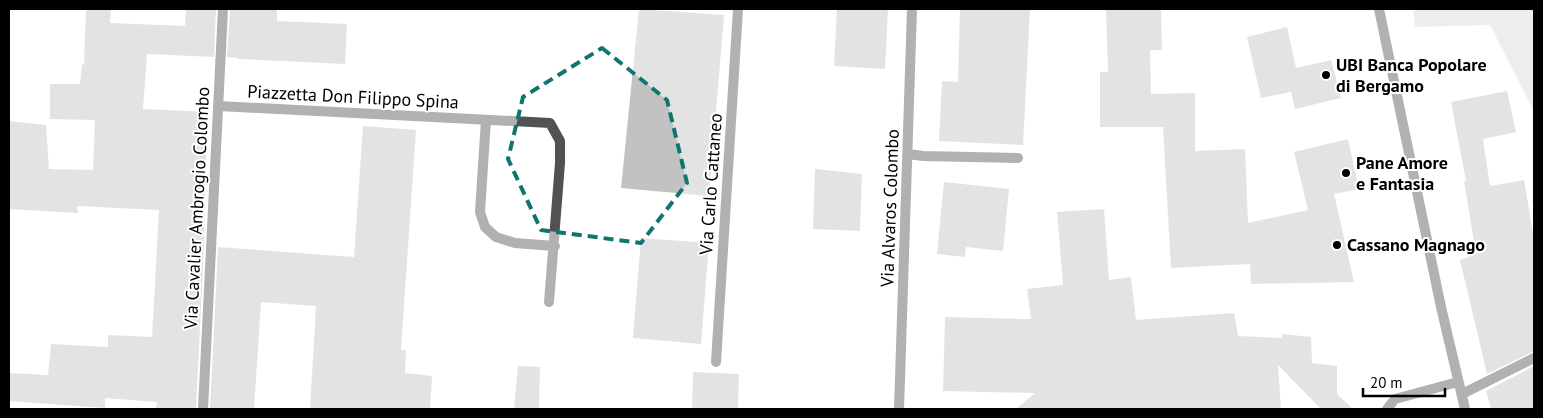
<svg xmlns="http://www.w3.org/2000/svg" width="1543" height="418" font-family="'PT Sans',sans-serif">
  <rect width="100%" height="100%" fill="#fff"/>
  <path fill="#d9d9d9" d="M 1413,9 L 1534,9 L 1534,112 L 1490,25 L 1415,27 Z"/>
  <path fill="#c2c2c2" d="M 86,9 L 111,9 L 110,23 L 185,26 L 186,9 L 216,9 L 214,57 L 147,54 L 143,109 L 207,112 L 204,246 L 196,409 L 156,409 L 157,402 L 105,398 L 105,408 L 9,401 L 9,373 L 48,375 L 51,344 L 108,347 L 108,335 L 152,337 L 159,210 L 77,206 L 78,213 L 9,209 L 9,121 L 46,125 L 49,169 L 93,170 L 95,120 L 50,119 L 50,84 L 80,84 L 82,64 L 84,64 Z
    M 230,9 L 277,9 L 277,21 L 347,24 L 345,64 L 238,59 L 238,58 L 227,57 Z
    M 639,9 L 724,15 L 709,196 L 621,188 Z
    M 837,9 L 888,9 L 885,69 L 834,66 Z
    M 960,9 L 1030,9 L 1023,145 L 939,141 L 942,81 L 958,82 Z
    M 1106,9 L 1161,9 L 1162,50 L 1150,50 L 1151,94 L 1195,93 L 1195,151 L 1245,149 L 1248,223 L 1308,210 L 1294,152 L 1348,139 L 1359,189 L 1334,194 L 1354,282 L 1251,284 L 1250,264 L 1171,268 L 1163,127 L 1100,127 L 1100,72 L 1108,72 Z
    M 1287,27 L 1296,68 L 1331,60 L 1341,98 L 1295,109 L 1291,92 L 1261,98 L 1247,37 Z
    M 1507,91 L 1516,132 L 1483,139 L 1490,186 L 1524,180 L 1534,239 L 1534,351 L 1487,374 L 1460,260 L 1476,254 L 1464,181 L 1466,181 L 1451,102 Z
    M 363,126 L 416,130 L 401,350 L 406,350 L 405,373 L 432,376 L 430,409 L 310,409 L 316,306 L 261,302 L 254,409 L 210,409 L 218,247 L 354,257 Z
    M 815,169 L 862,174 L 860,231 L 813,229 Z
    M 944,182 L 1009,189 L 1003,251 L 966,247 L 965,257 L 937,254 Z
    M 1104,209 L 1109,280 L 1131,277 L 1136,320 L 1234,313 L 1238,336 L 1282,338 L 1282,334 L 1311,337 L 1312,363 L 1337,366 L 1337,394 L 1353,409 L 1321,409 L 1278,365 L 1281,409 L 1016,409 L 1035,393 L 943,391 L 945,317 L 1031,319 L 1027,289 L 1063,285 L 1057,212 Z
    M 641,238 L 709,243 L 701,344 L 633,338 Z
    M 518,366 L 540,367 L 539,409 L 514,409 Z
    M 1534,366 L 1534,409 L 1491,409 L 1486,391 Z
    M 693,372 L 739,374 L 738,409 L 692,409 Z"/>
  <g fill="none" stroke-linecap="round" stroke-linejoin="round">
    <path stroke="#525252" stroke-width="10" d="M 219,106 L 550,123 L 560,141 L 560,163 L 549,302
      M 486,120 L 480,212 L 485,227 L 496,237 L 515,243 L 555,246
      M 908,154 L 923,156 L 1018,158
      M 716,362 L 738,9
      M 1462,394 L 1534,358
      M 203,409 L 223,9
      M 899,409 L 912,9
      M 1387,409 L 1395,399 L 1458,382"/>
    <path stroke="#525252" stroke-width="10" d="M 1379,9 L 1441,307 L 1465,409"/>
  </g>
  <path d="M0 0H1543V418H0ZM 602,48 L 667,100 L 687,183 L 641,243 L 541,230 L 508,159 L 523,97 Z" fill="#fff" fill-opacity=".55" fill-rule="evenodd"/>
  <path fill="none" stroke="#0f766e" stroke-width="4" stroke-dasharray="10 6" stroke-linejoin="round" d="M 602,48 L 667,100 L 687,183 L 641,243 L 541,230 L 508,159 L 523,97 Z"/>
  <g fill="#000" stroke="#fff" stroke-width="2">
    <circle cx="1326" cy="75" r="5"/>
    <circle cx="1346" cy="173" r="5"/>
    <circle cx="1337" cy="245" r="5"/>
  </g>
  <g text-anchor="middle" stroke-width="4" stroke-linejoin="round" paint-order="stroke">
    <g font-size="18" font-weight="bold" fill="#000" stroke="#fff" text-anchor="start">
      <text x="1336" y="71">UBI Banca Popolare<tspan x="1336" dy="21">di Bergamo</tspan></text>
      <text x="1356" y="169">Pane Amore<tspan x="1356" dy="21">e Fantasia</tspan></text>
      <text x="1347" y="251">Cassano Magnago</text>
    </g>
    <g font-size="18" fill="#000" stroke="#fff">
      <text transform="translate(353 97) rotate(3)" y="6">Piazzetta Don Filippo Spina</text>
      <text transform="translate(711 184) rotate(-86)" y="6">Via Carlo Cattaneo</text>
      <text transform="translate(197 208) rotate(-87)" y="6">Via Cavalier Ambrogio Colombo</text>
      <text transform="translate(890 208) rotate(-88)" y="6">Via Alvaros Colombo</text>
    </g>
  </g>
  <rect width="1543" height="418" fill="none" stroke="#000000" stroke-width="20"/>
  <path d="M1363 388v8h82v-8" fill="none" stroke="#000000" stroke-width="2.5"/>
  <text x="1370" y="388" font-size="15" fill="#000000" stroke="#ffffff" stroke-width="4" paint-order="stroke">20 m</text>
</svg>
